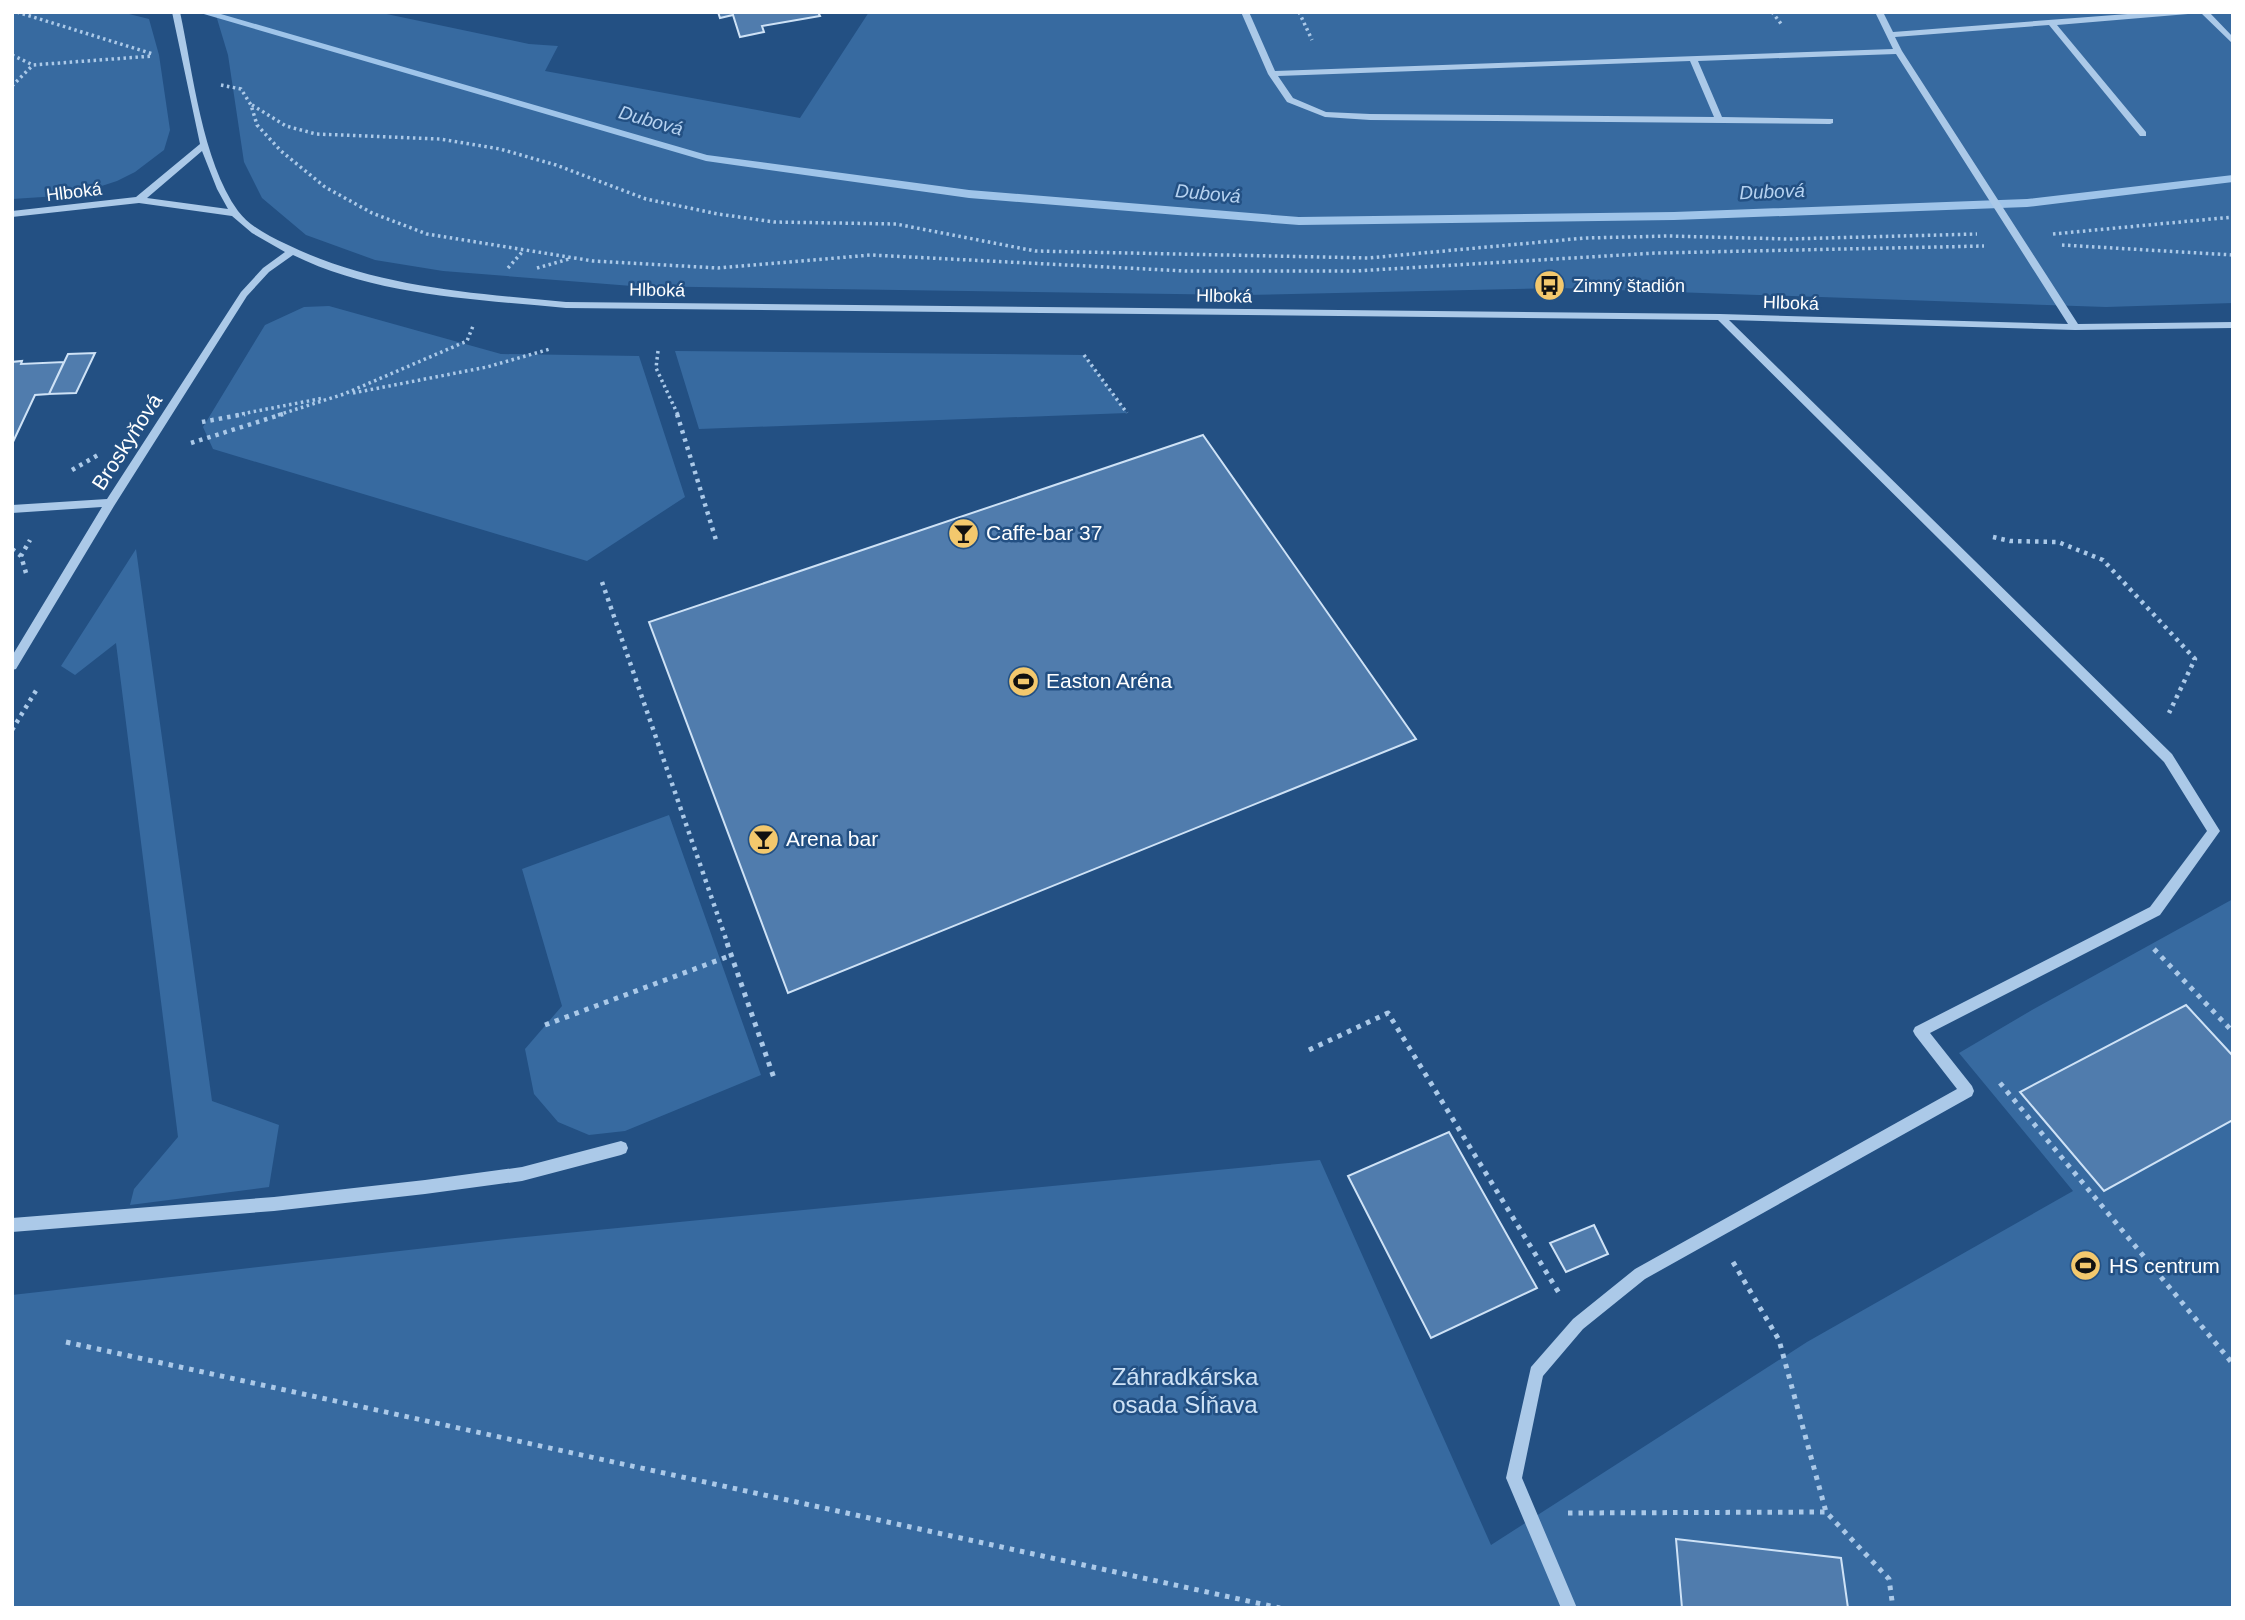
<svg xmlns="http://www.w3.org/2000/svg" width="2245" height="1620" font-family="Arial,sans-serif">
  <rect width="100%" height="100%" fill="#235083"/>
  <path fill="#376aa0" d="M 12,12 L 121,12 L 149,19 L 159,55 L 170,130 L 164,150 L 135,172 L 117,181 L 74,195 L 12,199 Z
    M 215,12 L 377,12 L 529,44 L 558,46 L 545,71 L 800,118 L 869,12 L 2233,12 L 2233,303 L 2106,307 L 1560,288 L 1245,295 L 632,286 L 443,271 L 375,260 L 306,235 L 262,198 L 244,162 L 228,55 Z
    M 329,306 L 501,354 L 639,356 L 685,497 L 587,561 L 213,449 L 203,427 L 265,325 L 304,307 Z
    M 675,351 L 1084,355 L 1127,413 L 699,429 Z
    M 136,549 L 212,1101 L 279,1125 L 269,1187 L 130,1205 L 134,1189 L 178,1137 L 116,643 L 75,675 L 61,666 Z
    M 669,815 L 761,1075 L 625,1131 L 589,1135 L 558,1122 L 534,1094 L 525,1049 L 562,1006 L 522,869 Z
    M 2233,899 L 2233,1608 L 12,1608 L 12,1295 L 515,1238 L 1320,1160 L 1491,1545 L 1807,1342 L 2073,1191 L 1959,1053 L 2032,1010 Z"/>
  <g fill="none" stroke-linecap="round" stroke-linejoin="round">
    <path fill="#9fc4e9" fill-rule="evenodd" d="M 197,12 L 214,12 L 707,155 L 969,190 L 1299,217 L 1674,212 L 2027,199 L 2233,175 L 2233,182 L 2027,207 L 1674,220 L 1299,225 L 969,198 L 706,161 Z"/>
  </g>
  <path fill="#507cad" stroke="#cee2f6" stroke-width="2" d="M 718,12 L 818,12 L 820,16 L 762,26 L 764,32 L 740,37 L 733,15 L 720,18 Z
    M 95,353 L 76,393 L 49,394 L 68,354 Z
    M 22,361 L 21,364 L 64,362 L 49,394 L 35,395 L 12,444 L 12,362 Z
    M 1203,435 L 1416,739 L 788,993 L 649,622 Z
    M 2186,1005 L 2233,1056 L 2233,1120 L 2104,1191 L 2020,1092 Z
    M 1449,1132 L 1537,1288 L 1431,1338 L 1348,1176 Z
    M 1594,1225 L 1608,1254 L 1566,1272 L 1550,1243 Z
    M 1676,1539 L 1841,1558 L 1848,1608 L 1682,1608 Z"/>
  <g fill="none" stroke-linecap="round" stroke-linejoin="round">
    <path stroke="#abc9e8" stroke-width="3.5" stroke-dasharray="2.5 3.5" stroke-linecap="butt" d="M 17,12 L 153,54
      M 1299,12 L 1312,40
      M 1772,12 L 1782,25
      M 12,55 L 33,65 L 153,56
      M 221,85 L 241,89 L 251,105 L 257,125 L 281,151 L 325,187 L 372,213 L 427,234 L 593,261 L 718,268 L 871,255 L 1185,271 L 1355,271 L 1656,253 L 1984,246
      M 12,86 L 33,65
      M 252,105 L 286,126 L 316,134 L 440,139 L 500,149 L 556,165 L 646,199 L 718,214 L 774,222 L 896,224 L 1035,251 L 1368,258 L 1585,238 L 1669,236 L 1788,239 L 1977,234
      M 2053,234 L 2233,217
      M 2062,245 L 2233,255
      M 508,268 L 523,251
      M 537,268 L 569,259
      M 658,351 L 656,368 L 678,415
      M 1084,355 L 1127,413
      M 353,393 L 487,367 L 550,349
      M 236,415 L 324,398
      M 278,415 L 344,394 L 467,341 L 473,326"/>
    <path stroke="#abc9e8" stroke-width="4.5" stroke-dasharray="3.5 5" stroke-linecap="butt" d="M 677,414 L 716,540
      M 202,422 L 245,414
      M 191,443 L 283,414
      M 72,470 L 98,455
      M 1993,537 L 2010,541 L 2058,542 L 2103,560 L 2195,659 L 2169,713
      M 12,549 L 21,556
      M 26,573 L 21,556 L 30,540
      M 602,582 L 728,945
      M 12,730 L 37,689"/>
    <path stroke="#abc9e8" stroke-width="5" stroke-dasharray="4.5 6" stroke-linecap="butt" d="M 727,943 L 775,1081
      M 2154,949 L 2233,1032
      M 545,1025 L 732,955
      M 1309,1050 L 1388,1013 L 1559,1293
      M 2000,1083 L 2233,1364
      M 1733,1262 L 1779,1340 L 1826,1512 L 1889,1579 L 1893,1608
      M 66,1342 L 1280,1608
      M 1568,1513 L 1826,1512"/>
    <path fill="#abc9e8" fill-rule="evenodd" d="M 172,12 L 180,12 C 193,72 202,161 238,211 C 249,226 269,236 286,244 C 373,287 470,293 566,302 L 1720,314 L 2068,324 L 1896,54 L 1698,61 L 1722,117 L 1833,119 L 1833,123 L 1830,124 L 1370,120 L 1325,117 L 1287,102 L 1268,74 L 1241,12 L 1249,12 L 1275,71 L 1893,49 L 1875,12 L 1883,12 L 1893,32 L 2154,12 L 2192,12 L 2188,14 L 2057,25 L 2146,132 L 2146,136 L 2140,136 L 2049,25 L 1895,37 L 1902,51 L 2078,324 L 2233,322 L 2233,328 L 2075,330 L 1729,320 L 2172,754 L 2220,831 L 2160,915 L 1930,1033 L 1972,1086 L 1974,1091 L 1972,1096 L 1645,1279 L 1583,1329 L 1543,1376 L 1522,1478 L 1577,1608 L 1561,1608 L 1506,1478 L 1531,1367 L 1573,1319 L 1635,1269 L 1957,1089 L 1915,1035 L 1913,1031 L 1915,1027 L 2150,907 L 2207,831 L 2164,762 L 1718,320 L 566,308 C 475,299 376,296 293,255 L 269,272 L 247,296 L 114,506 L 16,669 L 12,670 L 12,656 L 102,507 L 12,513 L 12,505 L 107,499 L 241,292 L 263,268 L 285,252 L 252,233 L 232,216 L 139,203 L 12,217 L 12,211 L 136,197 L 200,144 ZM 1690,61 L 1714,117 L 1370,114 L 1326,112 L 1293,98 L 1278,76 ZM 202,151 L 217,189 L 228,209 L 147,198 Z
      M 2200,12 L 2209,12 L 2233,37 L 2233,44 Z
      M 621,1141 L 626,1143 L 628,1148 L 626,1153 L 621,1155 L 522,1181 L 425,1194 L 274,1211 L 12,1232 L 12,1218 L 274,1197 L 425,1180 L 522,1167 Z"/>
  </g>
  <defs>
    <symbol id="bus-disc" viewBox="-11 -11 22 22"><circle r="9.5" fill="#f3c86d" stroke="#235083"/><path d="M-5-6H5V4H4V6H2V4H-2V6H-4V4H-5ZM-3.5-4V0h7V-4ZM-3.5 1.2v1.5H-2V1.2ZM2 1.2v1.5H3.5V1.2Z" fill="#111"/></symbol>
    <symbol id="bar-disc" viewBox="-11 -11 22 22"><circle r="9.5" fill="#f3c86d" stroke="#235083"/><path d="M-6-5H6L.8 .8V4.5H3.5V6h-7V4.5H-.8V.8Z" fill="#111"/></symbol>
    <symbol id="stadium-disc" viewBox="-11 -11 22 22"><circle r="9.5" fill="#f3c86d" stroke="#235083"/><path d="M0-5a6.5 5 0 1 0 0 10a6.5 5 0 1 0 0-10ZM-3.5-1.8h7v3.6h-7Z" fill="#111"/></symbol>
  </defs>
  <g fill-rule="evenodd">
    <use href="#bus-disc" x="1532" y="268" width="35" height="35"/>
    <use href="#bar-disc" x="946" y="516" width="35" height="35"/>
    <use href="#stadium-disc" x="1006" y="664" width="35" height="35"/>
    <use href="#bar-disc" x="746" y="822" width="35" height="35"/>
    <use href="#stadium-disc" x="2068" y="1248" width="35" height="35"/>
  </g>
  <g text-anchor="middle" stroke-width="5" stroke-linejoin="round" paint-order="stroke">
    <g font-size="18" fill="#fff" stroke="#235083">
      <text transform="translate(74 192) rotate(-7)" y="6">Hlboká</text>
      <text transform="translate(657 290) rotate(1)" y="6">Hlboká</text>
      <text transform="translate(1224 296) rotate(1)" y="6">Hlboká</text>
      <text transform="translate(1791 303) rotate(2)" y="6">Hlboká</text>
    </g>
    <g font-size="18" fill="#fff" stroke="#235083" text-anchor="start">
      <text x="1573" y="292">Zimný štadión</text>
    </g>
    <g font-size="19" font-style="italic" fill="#b6d2f0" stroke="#235083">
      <text transform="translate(651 120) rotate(16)" y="7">Dubová</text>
      <text transform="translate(1772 191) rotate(-2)" y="7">Dubová</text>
      <text transform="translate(1208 193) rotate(5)" y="7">Dubová</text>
    </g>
    <g font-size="21" fill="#fff" stroke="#235083">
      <text transform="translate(127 442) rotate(-57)" y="7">Broskyňová</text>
    </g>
    <g font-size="21" fill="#fff" stroke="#235083" text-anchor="start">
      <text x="986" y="540">Caffe-bar 37</text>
      <text x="1046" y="688">Easton Aréna</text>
      <text x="786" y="846">Arena bar</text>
      <text x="2109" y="1273">HS centrum</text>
    </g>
    <g font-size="24" fill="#cee2f6" stroke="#235083">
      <text x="1185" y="1385">Záhradkárska<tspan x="1185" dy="28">osada Sĺňava</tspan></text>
    </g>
  </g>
  <rect width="2245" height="1620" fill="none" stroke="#ffffff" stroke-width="28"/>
</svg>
